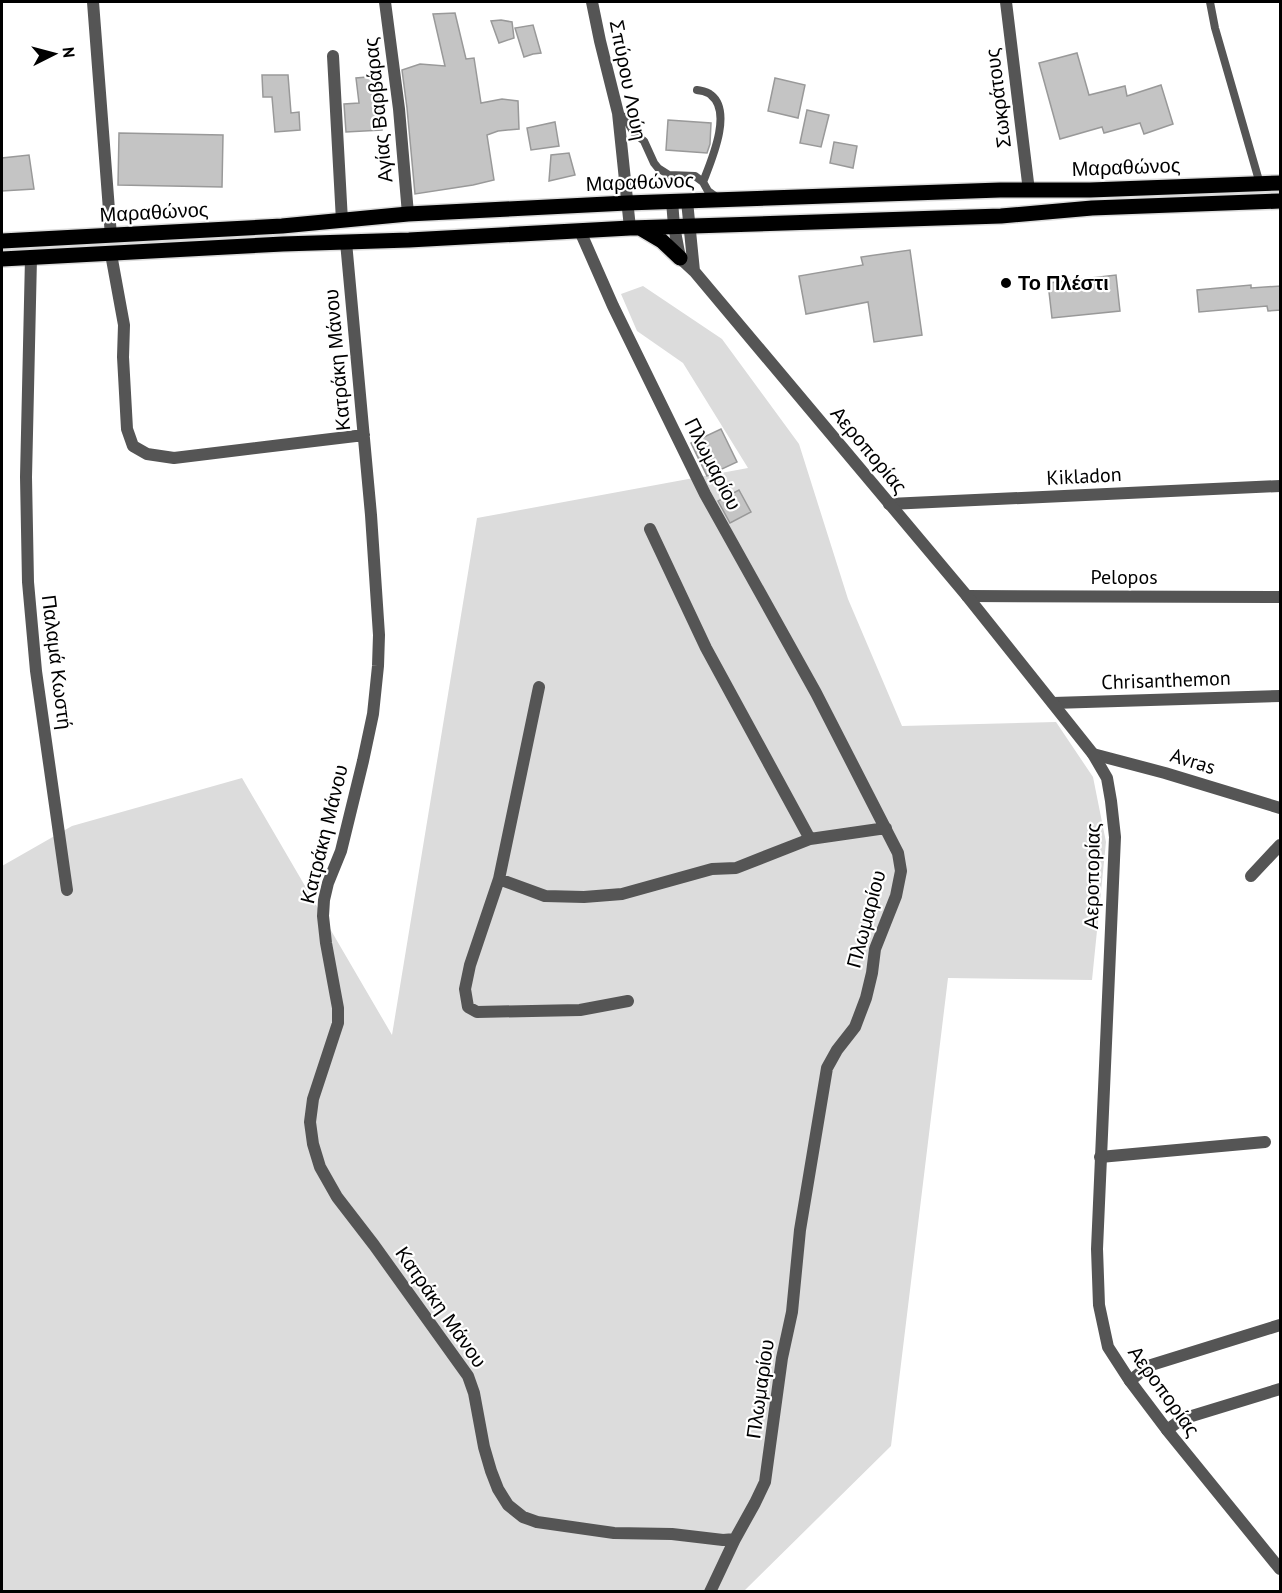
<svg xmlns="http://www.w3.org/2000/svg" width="1282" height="1593" font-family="'PT Sans',sans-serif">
  <rect width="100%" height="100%" fill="#fff"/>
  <path fill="#dcdcdc" d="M 643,286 L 722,339 L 799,444 L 848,599 L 902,726 L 1056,722 L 1093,777 L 1106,842 L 1092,980 L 948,978 L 891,1446 L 743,1592 L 2,1591 L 2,866 L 72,826 L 242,778 L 392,1035 L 477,518 L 748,468 L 683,363 L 637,331 L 621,294 Z"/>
  <path fill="#c4c4c4" stroke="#999" stroke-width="1.5" d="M 455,13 L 466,59 L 474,58 L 481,103 L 502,99 L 518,101 L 519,129 L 498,131 L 487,135 L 494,180 L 473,185 L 415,194 L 407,108 L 402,70 L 420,64 L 445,66 L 433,14 Z
    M 501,20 L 512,22 L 514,38 L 499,43 L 491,21 Z
    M 533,25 L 541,53 L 533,54 L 524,57 L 515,28 Z
    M 1077,53 L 1089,95 L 1125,86 L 1127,96 L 1161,85 L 1173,124 L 1144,134 L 1140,123 L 1104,133 L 1102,127 L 1060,139 L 1039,63 Z
    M 262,75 L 288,75 L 291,113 L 299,112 L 300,130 L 275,132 L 272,97 L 263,97 Z
    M 378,76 L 382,130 L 346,132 L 344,104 L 359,103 L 356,78 Z
    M 775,78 L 805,85 L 798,118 L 768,111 Z
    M 807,110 L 829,115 L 821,147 L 800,143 Z
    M 668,120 L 711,123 L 710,144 L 707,153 L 666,150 Z
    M 555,122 L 559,146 L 531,150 L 527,128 Z
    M 119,133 L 223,135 L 222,187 L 118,185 Z
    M 834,142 L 857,146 L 853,168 L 830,163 Z
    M 569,153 L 575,175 L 549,181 L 551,155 Z
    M 29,155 L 34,189 L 2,191 L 2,158 Z
    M 910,250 L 922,335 L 874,342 L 868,302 L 806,314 L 799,276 L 863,265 L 861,257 Z
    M 1116,275 L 1120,311 L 1052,318 L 1048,283 Z
    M 1251,285 L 1251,288 L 1281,286 L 1281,310 L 1268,311 L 1267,306 L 1199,312 L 1197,290 Z
    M 721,429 L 737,462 L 707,476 L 691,443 Z
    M 739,490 L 751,512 L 730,523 L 718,501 Z"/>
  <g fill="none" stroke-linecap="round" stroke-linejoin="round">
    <defs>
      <path id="primary" d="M 640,228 L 662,241 L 680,258
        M 2,241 L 282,226 L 408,214 L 627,203 L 1000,190 L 1090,190 L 1280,183
        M 2,259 L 283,244 L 409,240 L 630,228 L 1001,216 L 1092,208 L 1280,201"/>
    </defs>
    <use href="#primary" stroke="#dbdbdb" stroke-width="18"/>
    <path stroke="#555" stroke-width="8" d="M 1210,2 L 1215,28 L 1260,184
      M 697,90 C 702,91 707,91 711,95 C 733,112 711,161 703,182
      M 618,113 L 625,118 L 634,133 L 644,141 L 654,163 L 658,168 L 669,175 L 695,176 L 703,182 L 708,191 L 719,199"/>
    <path stroke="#555" stroke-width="12" d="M 93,2 L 111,236
      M 385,2 L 399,109 L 408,214
      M 592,2 L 600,41 L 618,113 L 630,228
      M 1006,2 L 1029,191
      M 333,56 L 342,221
      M 580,231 L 613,306 L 705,494 L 816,693 L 898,853 L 901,871 L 896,896 L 875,949 L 872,973 L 866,998 L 855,1027 L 837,1050 L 827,1068 L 800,1230 L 792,1312 L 782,1358 L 765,1482 L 755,1503 L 735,1539 L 710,1592
      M 346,242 L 371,515 L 379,635 L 378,666 L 373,714 L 363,761 L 341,851 L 328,883 L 324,900 L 323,916 L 326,943 L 338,1008 L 338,1023 L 313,1099 L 310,1122 L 313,1144 L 320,1167 L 337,1197 L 374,1245 L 468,1376 L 474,1393 L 484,1447 L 491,1471 L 498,1489 L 508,1505 L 523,1517 L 537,1522 L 614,1533 L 672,1534 L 723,1540 L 735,1539
      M 111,254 L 124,325 L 123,357 L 127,429 L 133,446 L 147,454 L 174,458 L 364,435
      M 31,258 L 26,477 L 28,582 L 36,671 L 67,890
      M 889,504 L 1280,486
      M 650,529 L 706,648 L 810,839
      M 967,596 L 1280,597
      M 539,687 L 499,879 L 470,965 L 465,989 L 468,1007 L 477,1012 L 580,1010 L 628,1001
      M 1053,703 L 1280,696
      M 1093,754 L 1165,773 L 1280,808
      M 1251,876 L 1280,845
      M 499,879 L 545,896 L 584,897 L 622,894 L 712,869 L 736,868 L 810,839 L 886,828
      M 1100,1157 L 1265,1142
      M 1130,1381 L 1148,1366 L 1280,1325
      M 1167,1430 L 1182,1419 L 1280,1389"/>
    <path stroke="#555" stroke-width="12" d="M 672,201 L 674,226 L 680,258 L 694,271 L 967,596 L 1093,754 L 1107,778 L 1111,801 L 1115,837 L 1097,1249 L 1099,1305 L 1108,1347 L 1130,1381 L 1167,1430 L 1280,1569
      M 687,201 L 694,271"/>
    <use href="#primary" stroke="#000" stroke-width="15"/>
  </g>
  <circle fill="#000" stroke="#fff" stroke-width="2" cx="1006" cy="283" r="6"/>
  <g text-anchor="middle" stroke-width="4.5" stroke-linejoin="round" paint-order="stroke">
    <g font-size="20" fill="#000" stroke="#fff">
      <text transform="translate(628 80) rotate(79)" y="7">Σπύρου Λούη</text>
      <text transform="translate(998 98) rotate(-97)" y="7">Σωκράτους</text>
      <text transform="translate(378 110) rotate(-96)" y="7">Αγίας Βαρβάρας</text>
      <text transform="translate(1126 167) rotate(-2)" y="7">Μαραθώνος</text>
      <text transform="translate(640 182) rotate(-2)" y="7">Μαραθώνος</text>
      <text transform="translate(154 212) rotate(-3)" y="7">Μαραθώνος</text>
      <text transform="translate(337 360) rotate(-95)" y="7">Κατράκη Μάνου</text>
      <text transform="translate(869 450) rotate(50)" y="7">Αεροπορίας</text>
      <text transform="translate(713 464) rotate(63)" y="7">Πλωμαρίου</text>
      <text transform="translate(1084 476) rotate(-3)" y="7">Kikladon</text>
      <text x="1124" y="584">Pelopos</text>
      <text transform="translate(57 662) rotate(83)" y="7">Παλαμά Κωστή</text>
      <text transform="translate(1166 680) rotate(-2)" y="7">Chrisanthemon</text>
      <text transform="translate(1193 761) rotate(17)" y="7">Avras</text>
      <text transform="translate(324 834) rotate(-76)" y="7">Κατράκη Μάνου</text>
      <text transform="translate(1092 876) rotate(-89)" y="7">Αεροπορίας</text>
      <text transform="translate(866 919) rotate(-75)" y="7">Πλωμαρίου</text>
      <text transform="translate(441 1307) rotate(55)" y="7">Κατράκη Μάνου</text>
      <text transform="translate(760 1389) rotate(-82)" y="7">Πλωμαρίου</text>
      <text transform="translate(1164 1391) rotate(54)" y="7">Αεροπορίας</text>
    </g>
    <g font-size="20" font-weight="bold" fill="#000" stroke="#fff" text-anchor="start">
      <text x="1018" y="290">Το Πλέστι</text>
    </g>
  </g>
  <rect width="1282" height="1593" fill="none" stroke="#000000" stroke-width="6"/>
  <g transform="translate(54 54) rotate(84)" stroke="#ffffff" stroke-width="4.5" paint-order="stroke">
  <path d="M0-4.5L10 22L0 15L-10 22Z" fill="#000000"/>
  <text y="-9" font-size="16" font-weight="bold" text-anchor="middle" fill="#000000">N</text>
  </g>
</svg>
